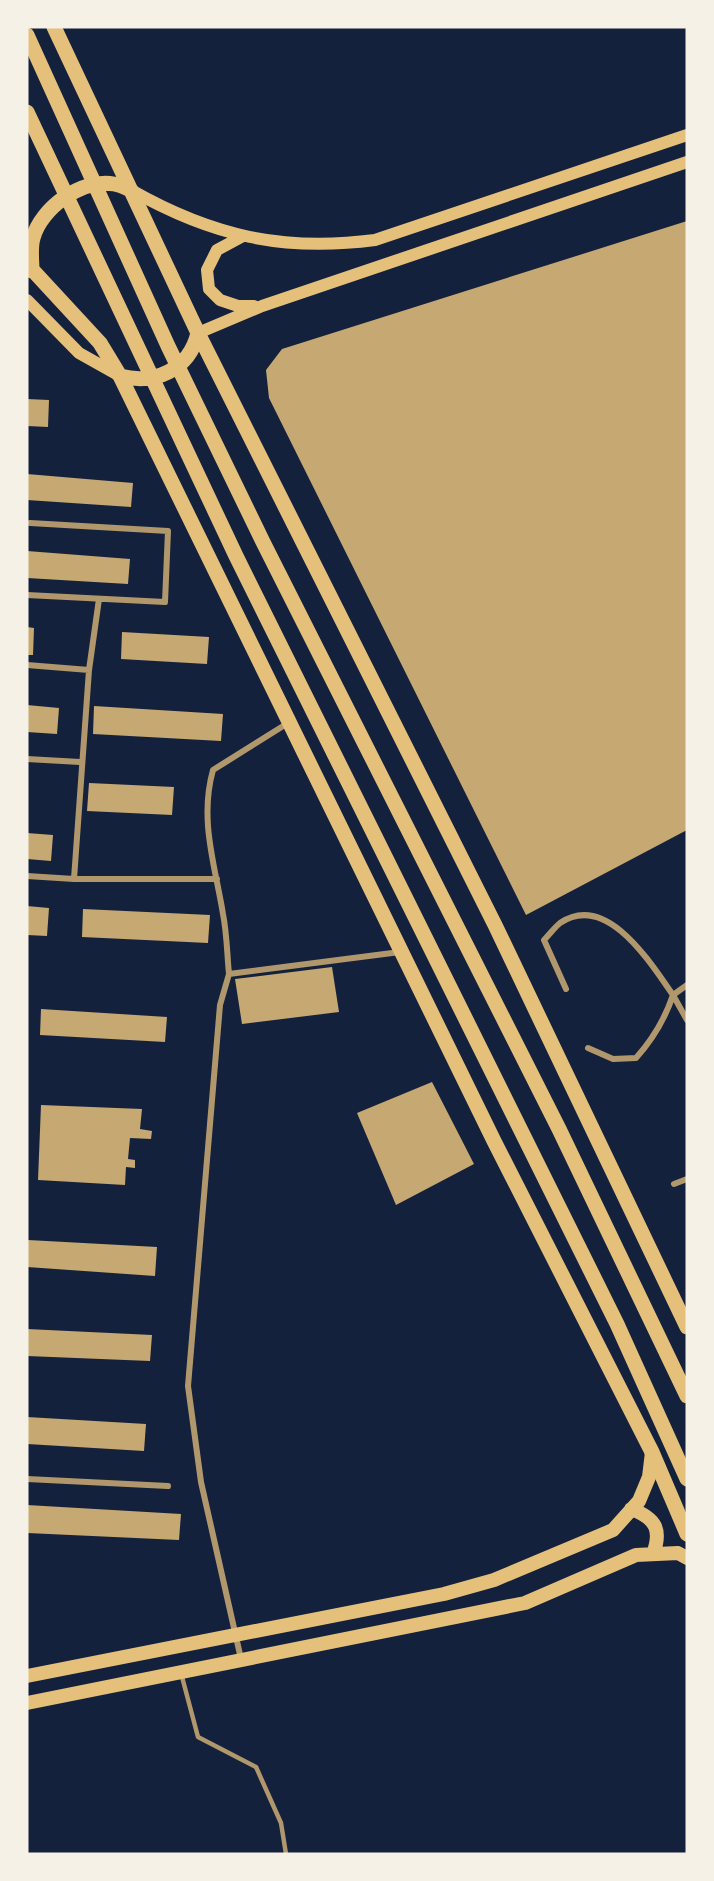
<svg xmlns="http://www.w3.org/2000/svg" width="714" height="1881" font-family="Quicksand,sans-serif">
  <rect width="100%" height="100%" fill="#14213d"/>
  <path fill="#c6a872" d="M 687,221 L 687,830 L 526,915 L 269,398 L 266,370 L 282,349 Z
    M 27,399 L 49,400 L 48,427 L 27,426 Z
    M 27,474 L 133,483 L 131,507 L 27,500 Z
    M 27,551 L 130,559 L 128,584 L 27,578 Z
    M 27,627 L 34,628 L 33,655 L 27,655 Z
    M 122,632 L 209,637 L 207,664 L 121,659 Z
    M 27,705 L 59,708 L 57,734 L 27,732 Z
    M 94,706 L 223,714 L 221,741 L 93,734 Z
    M 89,783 L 174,787 L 172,815 L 87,811 Z
    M 27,833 L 53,835 L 51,861 L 27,859 Z
    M 27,906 L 49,908 L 47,936 L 27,935 Z
    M 83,909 L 210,915 L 208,943 L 82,937 Z
    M 332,967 L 339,1012 L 242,1024 L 235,979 Z
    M 41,1009 L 167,1017 L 165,1042 L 40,1035 Z
    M 432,1082 L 474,1164 L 396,1205 L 357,1113 Z
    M 41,1105 L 142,1109 L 140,1129 L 152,1131 L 151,1139 L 130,1138 L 128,1159 L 135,1160 L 135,1168 L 126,1167 L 125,1185 L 38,1180 Z
    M 28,1240 L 157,1247 L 155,1276 L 27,1267 Z
    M 27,1329 L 152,1335 L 150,1361 L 27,1356 Z
    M 27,1417 L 146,1424 L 144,1451 L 27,1444 Z
    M 27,1505 L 181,1514 L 179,1540 L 27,1533 Z"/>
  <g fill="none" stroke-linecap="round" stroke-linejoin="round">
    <path stroke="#b1986c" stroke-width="4.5" d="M 181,1673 L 198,1737 L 256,1767 L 281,1823 L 286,1854"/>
    <path stroke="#b1986c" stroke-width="6" d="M 27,595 L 165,602 L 168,531 L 30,523
      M 27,665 L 89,670 L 74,879
      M 89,670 L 99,599
      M 27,759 L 80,762
      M 27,876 L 74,879 L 217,879
      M 229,974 C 227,954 227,934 223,914 C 215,865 199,820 213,770 L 288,723
      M 566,989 L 544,940 C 549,935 554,928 560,923 C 607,891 651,964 673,995 L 687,985
      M 673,995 L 687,1020
      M 588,1048 L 613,1059 L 636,1058 C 653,1039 665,1019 673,995
      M 674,1184 L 687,1179
      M 27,1479 L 168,1486
      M 241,1659 L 201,1482 L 188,1386 L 220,1005 L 229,974 L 400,952"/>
    <path stroke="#e5c07b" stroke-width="12" d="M 131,190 C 212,236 283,252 375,240 L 687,135
      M 243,236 L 217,250 L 207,270 L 209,289 L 220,300 L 238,306 L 254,306
      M 27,300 L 79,353 L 120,376
      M 198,333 L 262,306 L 687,162"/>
    <path stroke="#e5c07b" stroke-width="14" d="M 631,1509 C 656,1518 662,1530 653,1554
      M 27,1676 L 444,1594 L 494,1580 L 613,1530 L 639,1501 L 649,1477 L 652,1452
      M 27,1703 L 525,1603 L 636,1555 L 678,1553 L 687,1558"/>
    <path stroke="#e5c07b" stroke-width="15" d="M 54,27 L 198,333 L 495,925 L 687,1327
      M 27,35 L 168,346 L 263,542 L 559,1129 L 687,1396
      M 27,112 L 236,556 L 617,1324 L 687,1479
      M 27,264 L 100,343 L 120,376 L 494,1141 L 652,1452 L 687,1534
      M 32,271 C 32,261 30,248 33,238 C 41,208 82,178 114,184 C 120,185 126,188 131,190
      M 120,376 C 155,385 189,370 198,333"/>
  </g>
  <rect width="714" height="1881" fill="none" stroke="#f6f1e7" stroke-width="57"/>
</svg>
